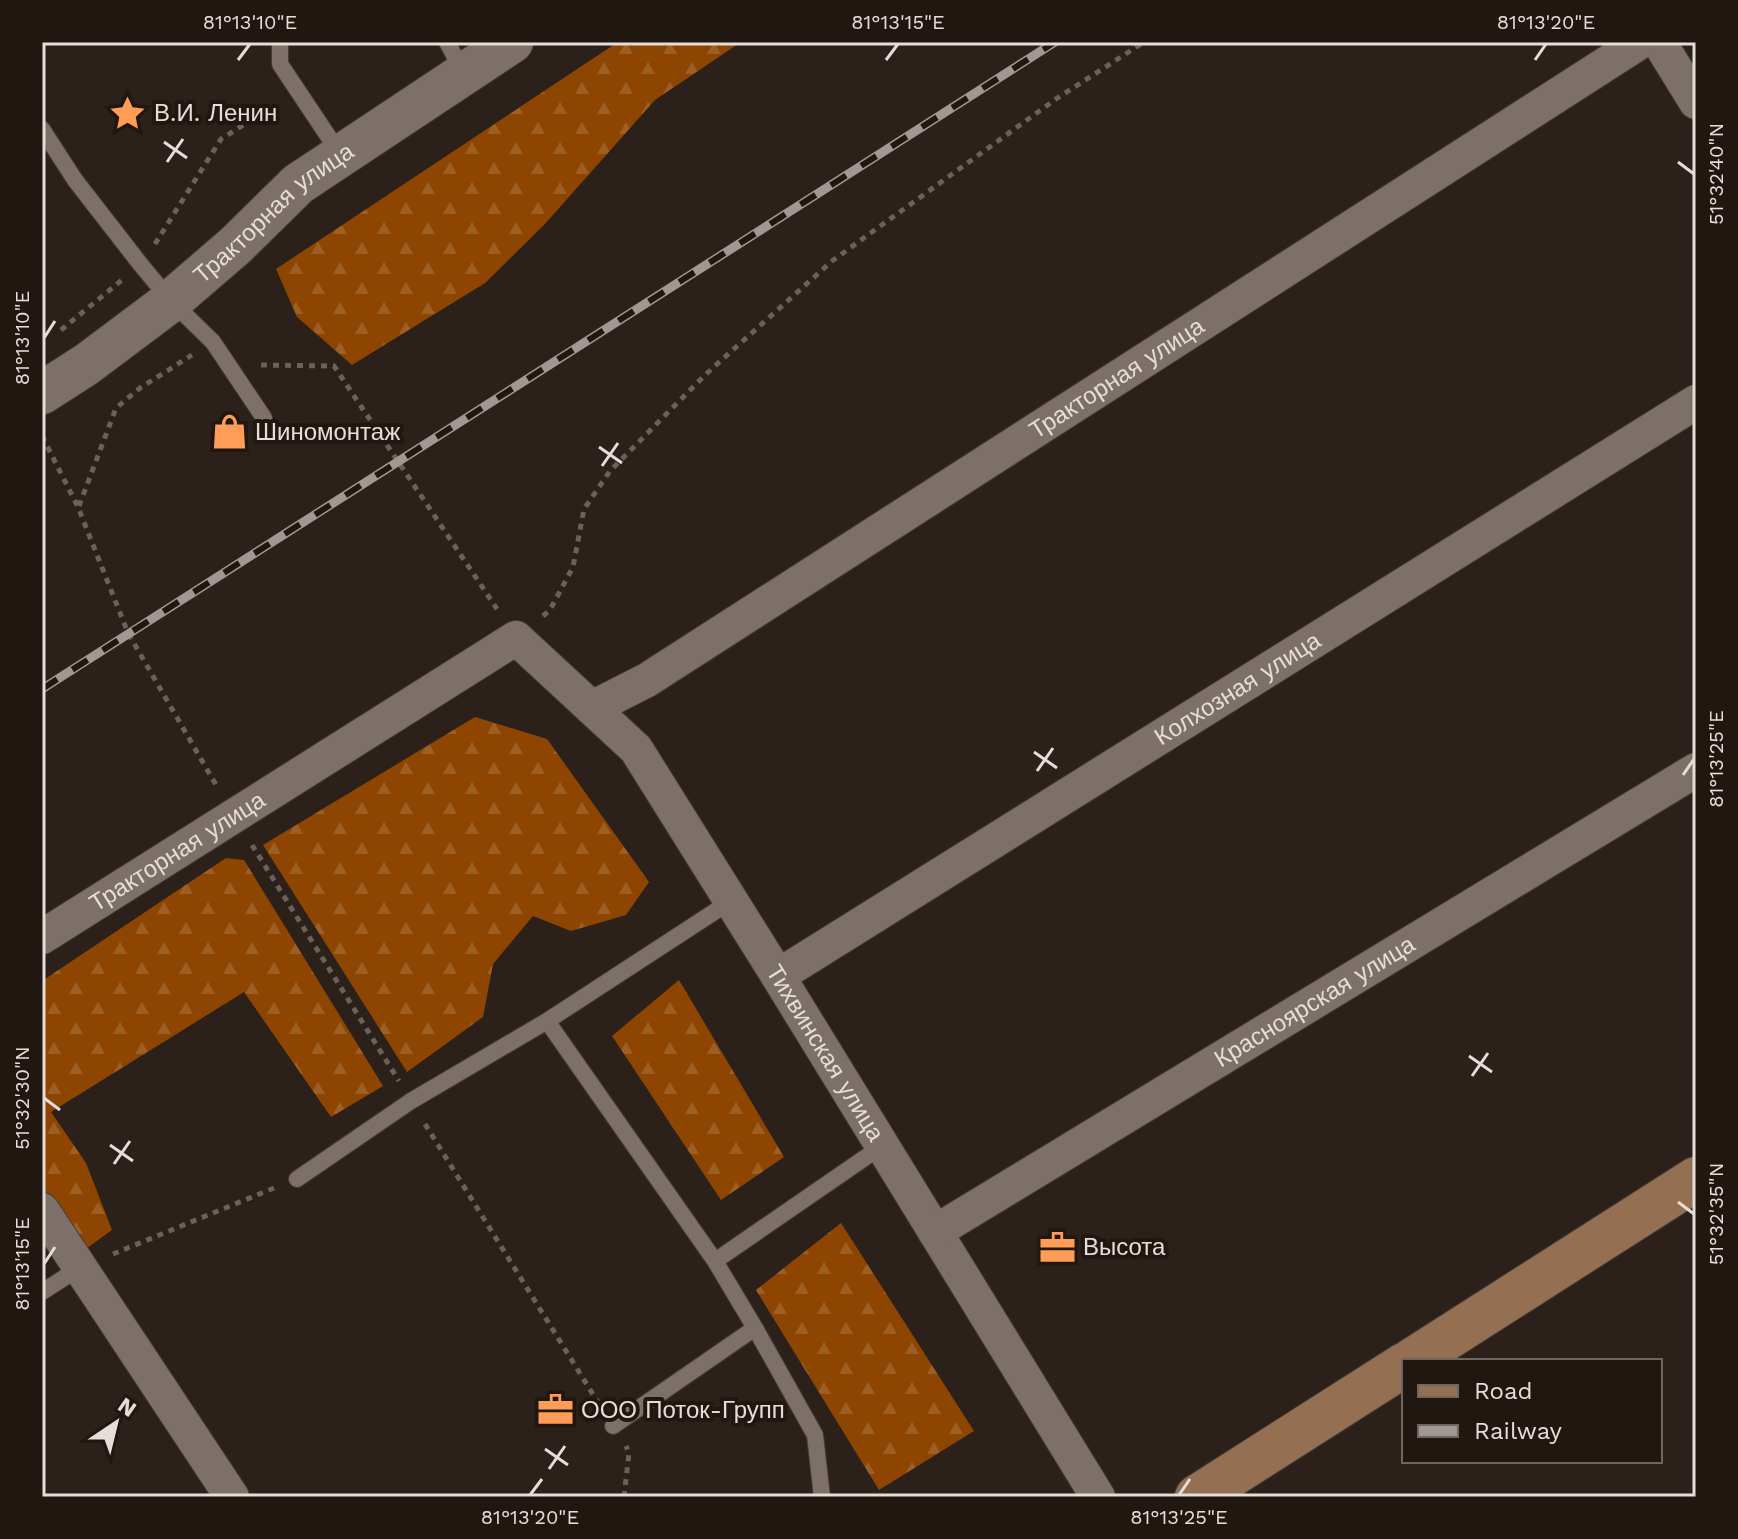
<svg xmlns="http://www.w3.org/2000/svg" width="1738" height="1539" font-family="'Work Sans',sans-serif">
  <defs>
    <pattern id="forest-firs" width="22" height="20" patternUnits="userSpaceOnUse" patternTransform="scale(2)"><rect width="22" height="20" fill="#8e4501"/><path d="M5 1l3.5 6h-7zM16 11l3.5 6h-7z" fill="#9e5f25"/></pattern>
  </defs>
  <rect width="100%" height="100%" fill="#2b211a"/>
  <path fill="url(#forest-firs)" d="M 618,42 L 741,42 L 655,100 L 544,225 L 485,283 L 352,365 L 297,317 L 276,269 Z
    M 475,717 L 547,739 L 649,882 L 626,915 L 571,931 L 533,916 L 493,964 L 483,1017 L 407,1072 L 263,845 Z
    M 226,858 L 244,860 L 383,1086 L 331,1117 L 244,992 L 51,1112 L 86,1163 L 112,1230 L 83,1251 L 42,1188 L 42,981 Z
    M 679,980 L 784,1157 L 721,1200 L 612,1036 Z
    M 841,1223 L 974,1431 L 879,1490 L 756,1290 Z"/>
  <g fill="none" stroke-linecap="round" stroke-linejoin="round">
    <defs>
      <path id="service" d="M 280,42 L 280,64 L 340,154
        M 447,42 L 463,72
        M 42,129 L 75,180 L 141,265 L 171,301 L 213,342 L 264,418
        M 731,901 L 547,1021 L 715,1261 L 755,1328 L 815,1435 L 822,1497
        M 297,1179 L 411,1101 L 547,1021
        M 715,1261 L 882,1146
        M 42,1292 L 81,1267
        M 613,1426 L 755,1328"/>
      <g id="minor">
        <path d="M 1659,42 L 1696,102"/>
        <path id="s1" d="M 592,708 L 647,680 L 1640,42"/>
        <path id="s2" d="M 42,937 L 516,638 L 636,749 L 778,976 L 1098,1497"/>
        <path id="s3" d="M 778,976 L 1696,402"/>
        <path d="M 42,1210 L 232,1497"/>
        <path id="s4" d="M 935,1232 L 1696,770"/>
      </g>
      <g id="tertiary">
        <path id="s5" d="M 42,393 L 87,364 L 171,301 L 236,245 L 298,184 L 512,42"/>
      </g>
      <path id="secondary" d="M 1411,1361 L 1696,1179
        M 1197,1497 L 1404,1365"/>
    </defs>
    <use href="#service" stroke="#453d38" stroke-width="18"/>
    <use href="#minor" stroke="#453d38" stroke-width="36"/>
    <use href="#tertiary" stroke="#453d38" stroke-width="44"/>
    <use href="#secondary" stroke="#453d38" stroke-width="46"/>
    <path stroke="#6a615b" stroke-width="5" stroke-dasharray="6 6" stroke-linecap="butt" d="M 155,244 L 221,139 L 277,104
      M 61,330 L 122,280
      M 261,365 L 334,366 L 497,609
      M 42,436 L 78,507 L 128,633 L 216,785
      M 79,506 L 116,408 L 140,388 L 192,355
      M 543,616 L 550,610 L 573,567 L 584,509 L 610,471 L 705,375 L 832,261 L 1056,99 L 1144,42
      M 252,845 L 399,1081
      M 425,1124 L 599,1404
      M 113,1254 L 274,1188
      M 624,1497 L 629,1453 L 626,1446"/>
    <use href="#service" stroke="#7d7068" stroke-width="16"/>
    <use href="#minor" stroke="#7d7068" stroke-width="34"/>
    <use href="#tertiary" stroke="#7d7068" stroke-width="42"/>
    <use href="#secondary" stroke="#956f52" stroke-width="44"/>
    <defs>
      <path id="rail" d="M 42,689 L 1055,42"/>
    </defs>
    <use href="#rail" stroke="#a09892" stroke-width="9"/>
    <use href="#rail" stroke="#211711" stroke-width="6" stroke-dasharray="18" stroke-linecap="butt"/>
  </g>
  <path fill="none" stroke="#e4ddd9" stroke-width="3" d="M 238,60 L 250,44M 886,60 L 898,44M 1535,60 L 1546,44M 164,142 L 187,158M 167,162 L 183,139M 1678,162 L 1694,174M 44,338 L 55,321M 599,447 L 622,463M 602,466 L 618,443M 1034,752 L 1057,768M 1037,771 L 1053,748M 1683,775 L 1694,759M 1469,1056 L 1492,1072M 1472,1076 L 1488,1053M 44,1098 L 60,1110M 110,1145 L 133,1161M 114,1164 L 130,1141M 1678,1202 L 1694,1214M 44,1264 L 55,1247M 545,1449 L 568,1465M 549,1469 L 565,1446M 530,1495 L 542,1479M 1179,1495 L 1190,1479"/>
  <defs>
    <symbol id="sight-bare" viewBox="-9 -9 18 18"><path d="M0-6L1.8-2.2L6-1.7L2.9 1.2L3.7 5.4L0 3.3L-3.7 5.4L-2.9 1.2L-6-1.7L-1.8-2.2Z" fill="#fe9c58" stroke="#211711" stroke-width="2.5" paint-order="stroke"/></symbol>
    <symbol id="shop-bare" viewBox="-9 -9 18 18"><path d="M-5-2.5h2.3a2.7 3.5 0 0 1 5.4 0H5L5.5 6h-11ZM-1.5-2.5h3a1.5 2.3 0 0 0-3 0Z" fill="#fe9c58" stroke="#211711" stroke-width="2.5" paint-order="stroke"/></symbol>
    <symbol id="office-bare" viewBox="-9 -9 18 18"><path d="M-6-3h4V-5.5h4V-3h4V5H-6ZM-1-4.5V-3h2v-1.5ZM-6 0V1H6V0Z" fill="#fe9c58" stroke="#211711" stroke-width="2.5" paint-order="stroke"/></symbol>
  </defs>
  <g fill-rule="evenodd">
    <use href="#sight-bare" x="102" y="88" width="51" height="51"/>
    <use href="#shop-bare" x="204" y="406" width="51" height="51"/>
    <use href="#office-bare" x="1032" y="1222" width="51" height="51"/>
    <use href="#office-bare" x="530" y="1384" width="51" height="51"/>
  </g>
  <g text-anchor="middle" stroke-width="8" stroke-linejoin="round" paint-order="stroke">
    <g font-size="24" fill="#e4ddd9" stroke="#211711" text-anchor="start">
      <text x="154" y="121">В.И. Ленин</text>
      <text x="255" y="440">Шиномонтаж</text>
      <text x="1083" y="1255">Высота</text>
      <text x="581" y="1418">ООО Поток-Групп</text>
    </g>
    <g font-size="24" fill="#e4ddd9" stroke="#211711">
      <text dy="8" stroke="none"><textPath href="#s5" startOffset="294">Тракторная улица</textPath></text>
      <text dy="8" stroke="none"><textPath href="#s1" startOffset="620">Тракторная улица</textPath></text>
      <text dy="8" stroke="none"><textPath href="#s3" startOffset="542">Колхозная улица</textPath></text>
      <text dy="8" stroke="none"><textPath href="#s2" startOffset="160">Тракторная улица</textPath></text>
      <text dy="8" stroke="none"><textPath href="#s4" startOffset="444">Красноярская улица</textPath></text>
      <text dy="8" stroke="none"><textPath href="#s2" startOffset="1082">Тихвинская улица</textPath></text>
    </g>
  </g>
  <rect width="1738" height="1539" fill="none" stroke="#211711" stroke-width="88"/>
  <rect x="1402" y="1359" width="260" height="104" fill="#211711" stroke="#6f6661" stroke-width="2"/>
  <rect x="1418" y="1385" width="40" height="12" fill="#956f52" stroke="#6f6661" stroke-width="2"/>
  <text x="1474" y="1399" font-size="24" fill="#e4ddd9">Road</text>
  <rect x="1418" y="1425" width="40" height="12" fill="#a09892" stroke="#6f6661" stroke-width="2"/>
  <text x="1474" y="1439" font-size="24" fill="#e4ddd9">Railway</text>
  <g transform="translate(116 1423) rotate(35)" stroke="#211711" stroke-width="6" paint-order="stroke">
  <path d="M0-6L14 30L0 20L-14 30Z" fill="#e4ddd9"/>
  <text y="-12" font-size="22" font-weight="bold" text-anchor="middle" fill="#e4ddd9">N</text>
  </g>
  <rect x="44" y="44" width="1650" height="1451" fill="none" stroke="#e4ddd9" stroke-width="3"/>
  <g font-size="20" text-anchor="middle" fill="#e4ddd9">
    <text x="250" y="29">81°13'10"E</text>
    <text x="898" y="29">81°13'15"E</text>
    <text x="1546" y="29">81°13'20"E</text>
    <text transform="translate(1716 174) rotate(-90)" y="7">51°32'40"N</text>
    <text transform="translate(22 338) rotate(-90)" y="7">81°13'10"E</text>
    <text transform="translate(1716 759) rotate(-90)" y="7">81°13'25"E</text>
    <text transform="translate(22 1098) rotate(-90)" y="7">51°32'30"N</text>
    <text transform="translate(1716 1214) rotate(-90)" y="7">51°32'35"N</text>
    <text transform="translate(22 1264) rotate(-90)" y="7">81°13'15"E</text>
    <text x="530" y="1524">81°13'20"E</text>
    <text x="1179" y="1524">81°13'25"E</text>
  </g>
</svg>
